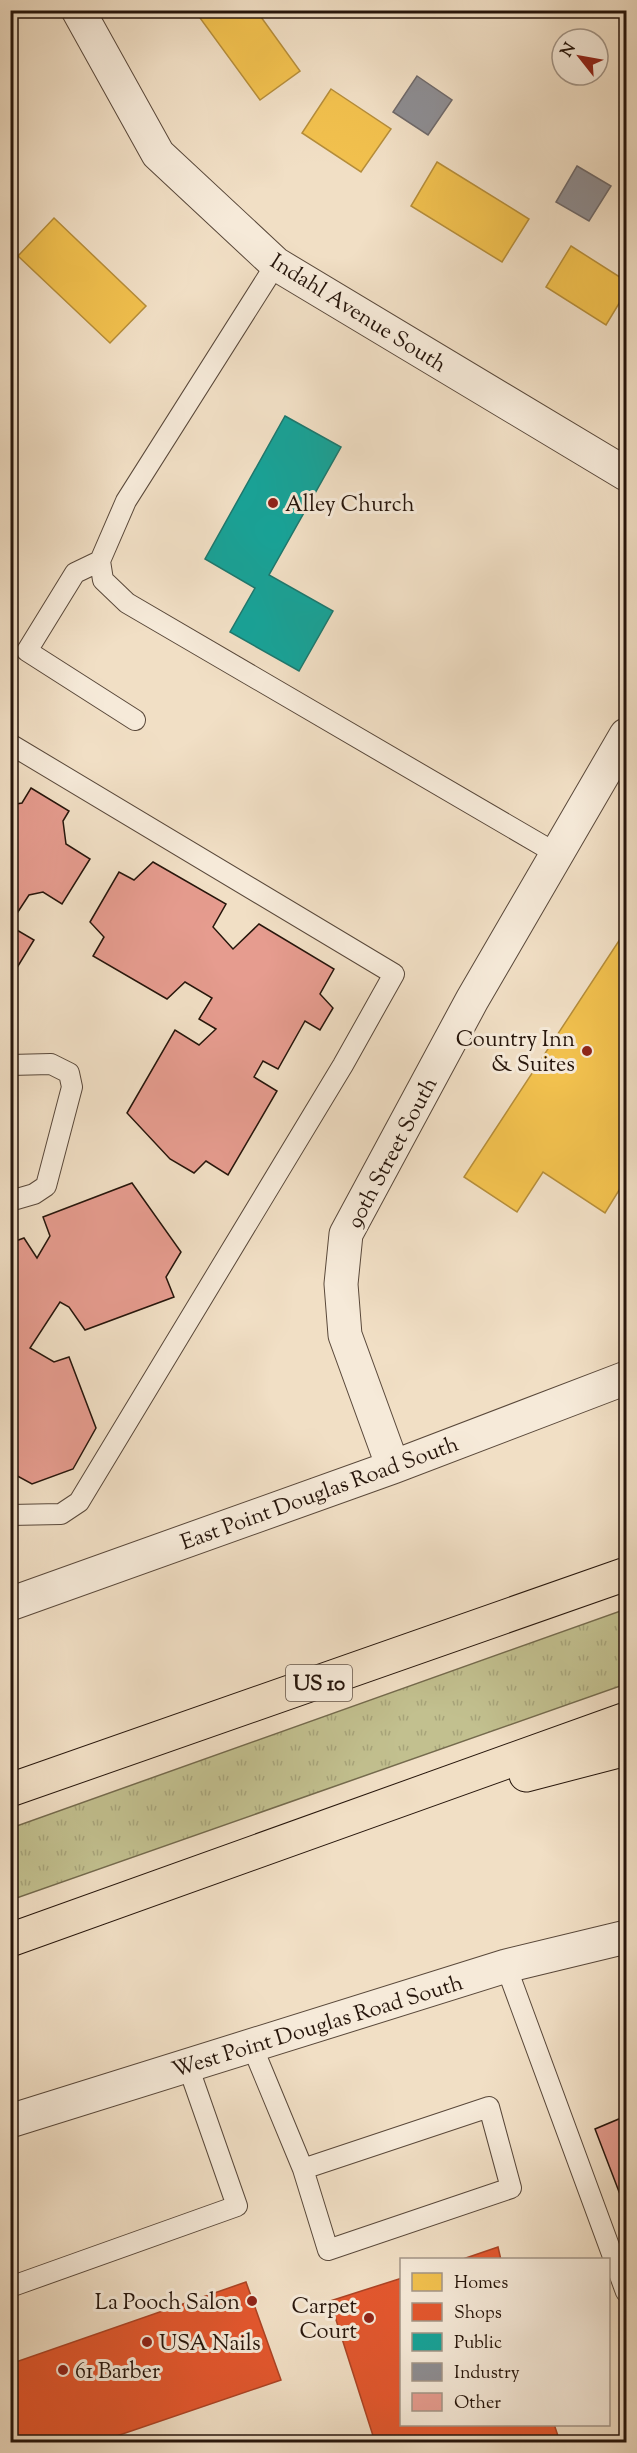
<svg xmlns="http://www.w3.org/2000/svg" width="637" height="2453" font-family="'Sorts Mill Goudy',serif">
  <defs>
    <pattern id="grass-tufts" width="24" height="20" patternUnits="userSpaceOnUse" patternTransform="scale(1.5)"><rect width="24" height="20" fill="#c2c08f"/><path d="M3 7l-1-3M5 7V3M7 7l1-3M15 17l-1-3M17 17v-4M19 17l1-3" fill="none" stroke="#a7a47a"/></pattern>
  </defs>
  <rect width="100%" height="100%" fill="#f1dfc5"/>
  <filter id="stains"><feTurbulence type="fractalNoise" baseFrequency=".00333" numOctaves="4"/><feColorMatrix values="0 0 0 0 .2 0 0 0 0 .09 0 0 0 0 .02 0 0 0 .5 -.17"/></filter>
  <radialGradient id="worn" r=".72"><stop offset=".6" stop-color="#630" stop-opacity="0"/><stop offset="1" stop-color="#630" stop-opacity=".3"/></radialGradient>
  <path fill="url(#grass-tufts)" stroke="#746a4d" stroke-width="1.5" d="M 626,1609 L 626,1684 L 11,1900 L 11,1828 Z"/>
  <path fill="#f2c14e" stroke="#b58d3a" stroke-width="1.5" d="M 211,10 L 256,10 L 300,71 L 260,100 L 200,18 Z
    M 331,89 L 391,129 L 361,172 L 302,133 Z
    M 437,162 L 529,219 L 502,262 L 411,206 Z
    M 54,218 L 146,306 L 110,343 L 18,256 Z
    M 571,246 L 626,281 L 626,292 L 606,325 L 546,287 Z
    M 626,930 L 626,1179 L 605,1213 L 543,1172 L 517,1212 L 464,1177 Z"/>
  <path fill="#e4572e" stroke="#ab4324" stroke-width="1.5" d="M 498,2247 L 501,2260 L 460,2260 Z
    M 402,2278 L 402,2424 L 554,2424 L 560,2442 L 375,2442 L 330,2301 Z
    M 246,2282 L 281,2380 L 99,2442 L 10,2442 L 10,2364 Z"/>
  <path fill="#17a398" stroke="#1c786e" stroke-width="1.5" d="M 285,416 L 341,447 L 269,575 L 333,611 L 299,671 L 230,632 L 255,588 L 205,559 Z"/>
  <path fill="#8d8d92" stroke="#6e696a" stroke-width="1.5" d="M 417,76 L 452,100 L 428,135 L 393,112 Z
    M 577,166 L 611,186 L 589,221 L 556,202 Z"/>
  <path fill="#e69c8f" stroke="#26150b" stroke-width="1.5" d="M 31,788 L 69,811 L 63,821 L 66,844 L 90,859 L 62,904 L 43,892 L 29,895 L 10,924 L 10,805 L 22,803 Z
    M 153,862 L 226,904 L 213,927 L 233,949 L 259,924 L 334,969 L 320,994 L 333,1008 L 320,1030 L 305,1021 L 278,1069 L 263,1061 L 254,1077 L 277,1091 L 228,1175 L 206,1161 L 194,1173 L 170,1159 L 127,1113 L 175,1030 L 199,1045 L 216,1029 L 199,1019 L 212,998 L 185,982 L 167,999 L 93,956 L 104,937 L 90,922 L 119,872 L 134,880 Z
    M 10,926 L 34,940 L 10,979 Z
    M 132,1183 L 181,1252 L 166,1277 L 174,1297 L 85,1330 L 69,1307 L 60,1302 L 30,1348 L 54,1362 L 69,1357 L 96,1428 L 73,1469 L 32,1484 L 10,1472 L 10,1243 L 24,1238 L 37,1258 L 50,1236 L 43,1217 Z
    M 626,2116 L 626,2210 L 595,2129 Z"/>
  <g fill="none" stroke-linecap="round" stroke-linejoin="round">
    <defs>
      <path id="service" d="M 276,264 L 126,501 L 100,561 L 103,580 L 127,603 L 557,854
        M 100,561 L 75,573 L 27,651 L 135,720
        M 10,744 L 394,974 L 343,1065 L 79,1502 L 61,1514 L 10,1515
        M 10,1065 L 51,1064 L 69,1073 L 72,1087 L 46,1186 L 34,1194 L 10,1201
        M 506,1966 L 626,2292
        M 252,2046 L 303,2169 L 489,2107 L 511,2188 L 328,2250 L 303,2169
        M 10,2287 L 237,2206 L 188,2066"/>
      <path id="minor" d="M 78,10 L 158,154 L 276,264 L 626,474"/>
      <path id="tertiary" d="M 393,1467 L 345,1335 L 341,1284 L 346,1234 L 472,1000 L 626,735
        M 10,1604 L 393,1467 L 626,1378
        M 10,2121 L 506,1966 L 626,1937"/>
      <path id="motorway" d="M 526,1775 L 626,1749
        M 10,1790 L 626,1574
        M 10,1940 L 626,1719"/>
    </defs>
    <use href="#service" stroke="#59483a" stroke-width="22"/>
    <use href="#minor" stroke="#59483a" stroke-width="35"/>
    <use href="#tertiary" stroke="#59483a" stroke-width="35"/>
    <use href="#motorway" stroke="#26150b" stroke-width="35"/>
    <use href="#service" stroke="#f6ead9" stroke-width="20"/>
    <use href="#minor" stroke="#f6ead9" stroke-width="33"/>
    <use href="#tertiary" stroke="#f6ead9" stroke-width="33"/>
    <use href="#motorway" stroke="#f1dfc5" stroke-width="33"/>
  </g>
  <g fill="#8f2418" stroke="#f6ead9" stroke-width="2">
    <circle cx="273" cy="503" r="6"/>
    <circle cx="587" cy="1051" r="6"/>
    <circle cx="252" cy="2301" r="6"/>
    <circle cx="369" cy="2318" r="6"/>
    <circle cx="147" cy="2342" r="6"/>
    <circle cx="63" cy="2370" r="6"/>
  </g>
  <g text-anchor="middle" stroke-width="6" stroke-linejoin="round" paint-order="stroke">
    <rect fill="#f6ead9" stroke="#645549" stroke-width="1.5" x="286" y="1665" width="66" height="36" rx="4.5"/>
    <g font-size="21" font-weight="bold" fill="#26150b">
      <text x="319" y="1690">US 10</text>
    </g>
    <g font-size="22" fill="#26150b" stroke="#f6ead9">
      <text transform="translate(359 312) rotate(32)" y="8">Indahl Avenue South</text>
      <text transform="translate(391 1152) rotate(-62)" y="8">90th Street South</text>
      <text transform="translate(319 1492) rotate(-20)" y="8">East Point Douglas Road South</text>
      <text transform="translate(317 2025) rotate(-17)" y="8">West Point Douglas Road South</text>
    </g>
    <g font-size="22" fill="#26150b" stroke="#f6ead9" text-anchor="start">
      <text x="285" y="511">Alley Church</text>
      <text x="575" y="1046" text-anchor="end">Country Inn<tspan x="575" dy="25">&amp; Suites</tspan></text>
      <text x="240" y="2309" text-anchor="end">La Pooch Salon</text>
      <text x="357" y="2313" text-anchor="end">Carpet<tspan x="357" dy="25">Court</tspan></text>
      <text x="159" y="2350">USA Nails</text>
      <text x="75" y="2378">61 Barber</text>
    </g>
  </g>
  <rect width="637" height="2453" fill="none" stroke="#f1dfc5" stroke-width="36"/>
  <rect x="12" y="12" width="613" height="2429" fill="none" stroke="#26150b" stroke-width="3"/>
  <rect x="18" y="18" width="601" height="2417" fill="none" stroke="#26150b" stroke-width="1.5"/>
  <rect x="400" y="2258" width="210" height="168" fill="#f6ead9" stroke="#a39587" stroke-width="1.5"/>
  <rect x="412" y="2273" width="30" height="18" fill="#f2c14e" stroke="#a39587" stroke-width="1.5"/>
  <text x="454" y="2288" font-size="18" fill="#26150b">Homes</text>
  <rect x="412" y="2303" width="30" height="18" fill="#e4572e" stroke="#a39587" stroke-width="1.5"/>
  <text x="454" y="2318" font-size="18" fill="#26150b">Shops</text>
  <rect x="412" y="2333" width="30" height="18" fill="#17a398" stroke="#a39587" stroke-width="1.5"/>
  <text x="454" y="2348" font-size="18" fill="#26150b">Public</text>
  <rect x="412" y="2363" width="30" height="18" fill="#8d8d92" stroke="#a39587" stroke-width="1.5"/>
  <text x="454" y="2378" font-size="18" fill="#26150b">Industry</text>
  <rect x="412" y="2393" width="30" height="18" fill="#e69c8f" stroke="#a39587" stroke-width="1.5"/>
  <text x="454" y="2408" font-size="18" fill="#26150b">Other</text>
  <g transform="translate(580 57) rotate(301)"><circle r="28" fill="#f6ead9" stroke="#a39587" stroke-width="1.5"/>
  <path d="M0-4.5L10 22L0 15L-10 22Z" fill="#8f2418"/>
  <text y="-9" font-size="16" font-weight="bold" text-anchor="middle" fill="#26150b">N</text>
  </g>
  <rect width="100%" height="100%" filter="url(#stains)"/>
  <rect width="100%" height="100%" fill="url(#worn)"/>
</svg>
